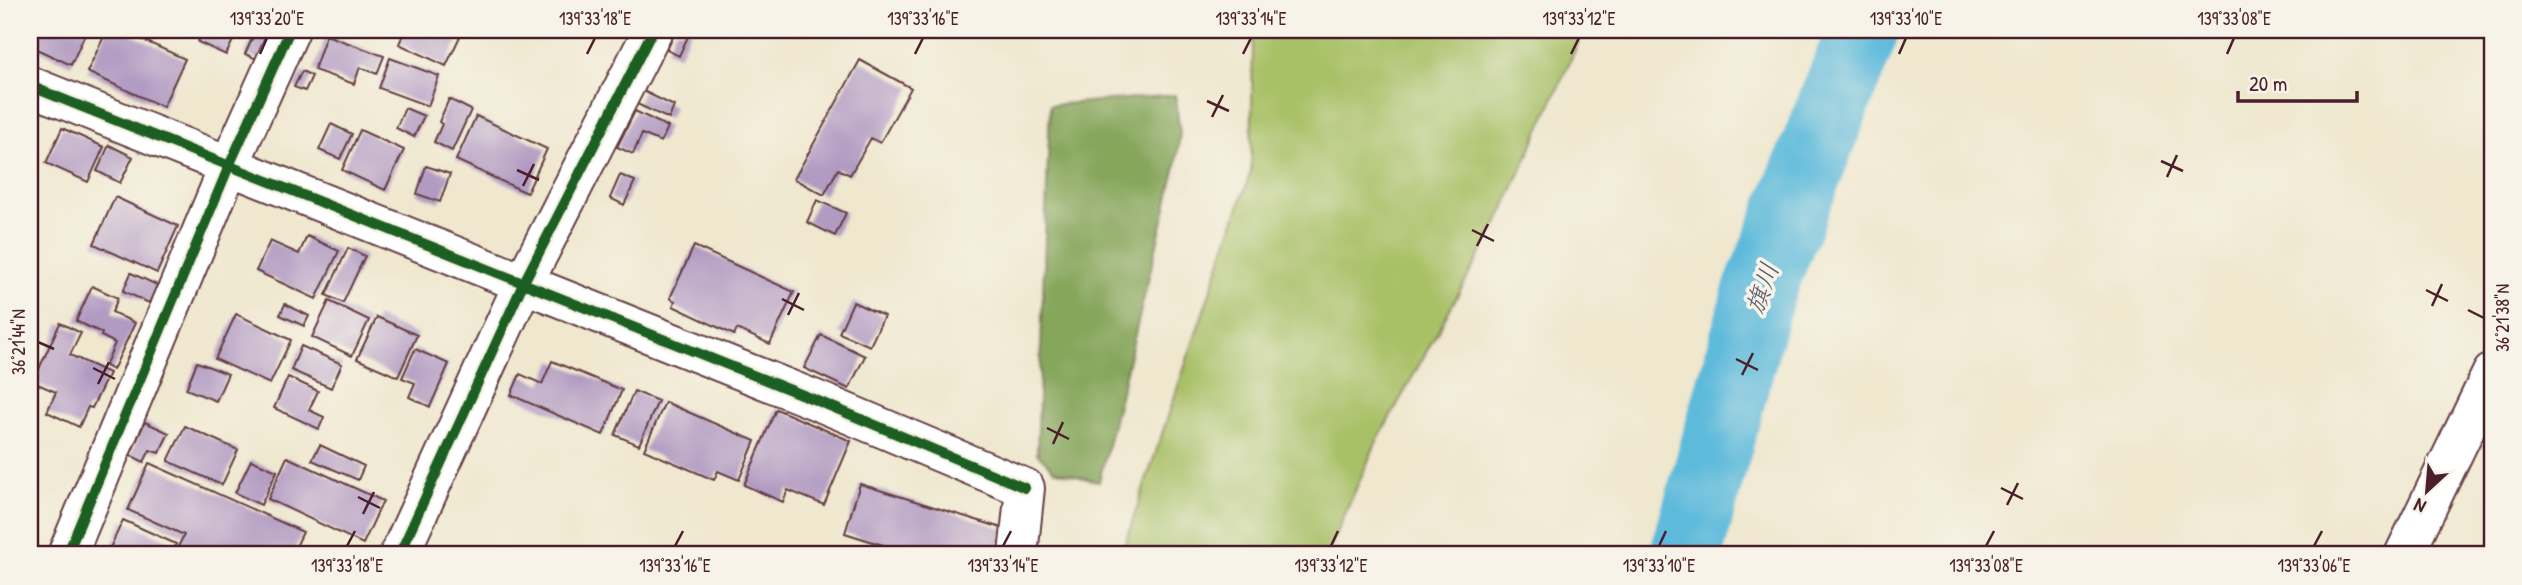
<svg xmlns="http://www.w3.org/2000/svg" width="2522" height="585" font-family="'Patrick Hand','Klee One',sans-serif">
  <rect width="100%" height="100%" fill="#f7f3e8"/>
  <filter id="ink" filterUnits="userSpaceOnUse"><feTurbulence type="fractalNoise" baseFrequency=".0143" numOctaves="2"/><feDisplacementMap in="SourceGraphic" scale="14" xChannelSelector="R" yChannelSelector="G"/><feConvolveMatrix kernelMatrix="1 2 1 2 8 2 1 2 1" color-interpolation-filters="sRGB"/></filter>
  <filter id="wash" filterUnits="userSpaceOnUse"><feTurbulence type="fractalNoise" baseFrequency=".00686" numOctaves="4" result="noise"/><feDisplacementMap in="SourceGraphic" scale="28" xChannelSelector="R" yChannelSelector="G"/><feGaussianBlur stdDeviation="1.57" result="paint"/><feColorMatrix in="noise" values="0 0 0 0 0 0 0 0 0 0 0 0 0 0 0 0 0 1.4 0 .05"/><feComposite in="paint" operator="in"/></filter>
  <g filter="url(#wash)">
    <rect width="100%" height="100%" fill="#efe7ce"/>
    <path fill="#a8c066" stroke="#797048" stroke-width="2" d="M 1251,30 L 1584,30 L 1497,224 L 1376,443 L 1327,555 L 1121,555 L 1251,171 L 1253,38 Z"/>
    <path fill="#86a65b" stroke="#686243" stroke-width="2" d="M 1175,95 L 1180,133 L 1176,166 L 1099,482 L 1054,470 L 1037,453 L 1050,105 Z"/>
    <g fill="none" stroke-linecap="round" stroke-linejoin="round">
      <path stroke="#5dbadb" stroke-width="72" d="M 1686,555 L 1759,292 L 1863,30"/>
    </g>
    <g id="blocks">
      <path fill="#b29bc2" d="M 30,30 L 87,30 L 71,65 L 30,46 Z
        M 107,30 L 121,30 L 185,59 L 163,107 L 87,72 Z
        M 203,30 L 238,30 L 226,55 L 198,42 Z
        M 256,30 L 274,30 L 259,60 L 245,54 Z
        M 405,30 L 463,30 L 446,66 L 399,44 Z
        M 676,30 L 691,30 L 679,56 L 667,50 Z
        M 326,35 L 384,56 L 377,74 L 360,67 L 354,84 L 314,70 Z
        M 390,58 L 439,76 L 428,106 L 379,88 Z
        M 860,60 L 911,88 L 880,143 L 871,138 L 850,175 L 838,169 L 824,195 L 794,179 Z
        M 302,71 L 312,76 L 305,91 L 294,87 Z
        M 643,91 L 674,106 L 669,119 L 637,104 Z
        M 449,99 L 471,110 L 452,151 L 434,142 L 442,124 L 439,122 Z
        M 405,108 L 424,116 L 414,137 L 396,128 Z
        M 635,111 L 668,127 L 661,142 L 642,134 L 633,154 L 617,147 Z
        M 476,116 L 547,149 L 527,193 L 456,160 Z
        M 331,124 L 352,134 L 340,159 L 319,150 Z
        M 62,128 L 104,147 L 88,182 L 46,163 Z
        M 360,130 L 404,150 L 385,190 L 342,170 Z
        M 109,145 L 133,157 L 120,183 L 97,171 Z
        M 426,166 L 450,174 L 440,202 L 417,194 Z
        M 620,175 L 635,181 L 624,205 L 610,198 Z
        M 115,197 L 178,226 L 157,273 L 94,244 Z
        M 817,200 L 846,213 L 835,236 L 807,222 Z
        M 307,236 L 339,251 L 316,299 L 256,271 L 270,241 L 299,254 Z
        M 694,246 L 794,292 L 770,344 L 737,329 L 734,335 L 673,306 L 675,301 L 670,298 Z
        M 348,248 L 365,256 L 343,303 L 326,295 Z
        M 131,273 L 157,285 L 149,303 L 123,291 Z
        M 92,286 L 118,298 L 112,312 L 135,323 L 113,370 L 105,366 L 115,343 L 101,336 L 102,333 L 76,321 Z
        M 329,301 L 369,320 L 352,356 L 312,337 Z
        M 853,302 L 884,316 L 870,346 L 839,333 Z
        M 285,304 L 309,316 L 304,326 L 280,315 Z
        M 236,314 L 291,340 L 270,384 L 215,359 Z
        M 377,317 L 417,335 L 398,377 L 357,359 Z
        M 60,323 L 81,333 L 70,355 L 109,373 L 92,408 L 88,407 L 79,427 L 47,412 L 56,392 L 33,382 Z
        M 821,335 L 865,356 L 849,389 L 804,368 Z
        M 301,346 L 342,364 L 331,388 L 291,370 Z
        M 415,349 L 449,364 L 430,407 L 409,397 L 415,383 L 402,378 Z
        M 552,361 L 622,390 L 603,435 L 511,395 L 520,374 L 542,384 Z
        M 197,362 L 228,374 L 216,401 L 186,389 Z
        M 288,377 L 318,391 L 309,410 L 324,417 L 319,429 L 274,408 Z
        M 634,391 L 658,401 L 639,445 L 615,435 Z
        M 665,402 L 755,441 L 739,480 L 718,471 L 714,480 L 644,450 Z
        M 776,409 L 851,441 L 824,505 L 788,490 L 783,502 L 744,485 Z
        M 145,422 L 169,433 L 159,453 L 150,450 L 144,462 L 130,455 Z
        M 185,426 L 238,450 L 222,485 L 168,461 Z
        M 320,445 L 364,466 L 358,480 L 312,460 Z
        M 287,457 L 383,501 L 363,544 L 268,499 Z
        M 251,460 L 277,471 L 261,505 L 235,493 Z
        M 149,463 L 303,532 L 292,555 L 180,555 L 175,553 L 184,535 L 128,510 Z
        M 860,484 L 1005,529 L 997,555 L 914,555 L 845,533 Z
        M 123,520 L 176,544 L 170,555 L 115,555 L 108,552 Z"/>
    </g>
  </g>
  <g filter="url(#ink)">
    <use href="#blocks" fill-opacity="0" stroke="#633d43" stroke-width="2"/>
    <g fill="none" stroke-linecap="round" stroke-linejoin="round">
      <defs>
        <path id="minor" d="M 30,86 L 818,401 L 1025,488 L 1018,555
          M 67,555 L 229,166 L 290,30
          M 399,555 L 523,284 L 653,30
          M 2404,555 L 2492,373"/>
      </defs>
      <use href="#minor" stroke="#633d43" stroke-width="42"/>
      <use href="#minor" stroke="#fff" stroke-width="38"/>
      <defs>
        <path id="cycleway" d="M 30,86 L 818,401 L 1025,488
          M 67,555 L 229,166 L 290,30
          M 399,555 L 523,284 L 653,30"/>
      </defs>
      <use href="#cycleway" stroke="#f7f3e8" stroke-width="15"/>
      <use href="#cycleway" stroke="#1b5e20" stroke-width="10"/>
    </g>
  </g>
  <path fill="none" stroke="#4a1f2b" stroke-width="2.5" d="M 260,54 L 267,38M 587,54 L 595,38M 915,54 L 923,38M 1243,54 L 1251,38M 1571,54 L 1579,38M 1899,54 L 1906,38M 2227,54 L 2234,38M 1207,101 L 1229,111M 1212,117 L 1223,95M 2161,161 L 2183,171M 517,170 L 539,180M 2167,177 L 2177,155M 523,186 L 534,164M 1472,230 L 1494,241M 1477,246 L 1488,224M 2426,290 L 2448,301M 782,299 L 804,310M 2432,306 L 2442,284M 2468,310 L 2484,318M 788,315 L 799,293M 38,342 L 54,349M 1736,359 L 1758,370M 93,368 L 115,379M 1742,375 L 1753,353M 98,384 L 109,362M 1047,428 L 1069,439M 1053,444 L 1063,422M 2001,488 L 2023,499M 358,497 L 380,508M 2007,505 L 2018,483M 363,514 L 374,492M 347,546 L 355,531M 675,546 L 683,531M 1003,546 L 1011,531M 1331,546 L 1338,531M 1659,546 L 1666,531M 1986,546 L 1994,531M 2314,546 L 2322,531"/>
  <g text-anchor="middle" stroke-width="7" stroke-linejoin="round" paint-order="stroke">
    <g font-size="26" font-style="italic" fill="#515569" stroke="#f7f3e8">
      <text transform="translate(1762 288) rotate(-71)" y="9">旗川</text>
    </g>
  </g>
  <rect width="2522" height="585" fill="none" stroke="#f7f3e8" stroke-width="77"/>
  <g transform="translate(2427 491) rotate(206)" stroke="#f7f3e8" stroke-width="5" paint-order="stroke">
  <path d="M0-5L12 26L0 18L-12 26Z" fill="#4a1f2b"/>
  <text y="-10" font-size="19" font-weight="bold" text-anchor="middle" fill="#4a1f2b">N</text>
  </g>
  <path d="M2238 91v10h119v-10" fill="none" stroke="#4a1f2b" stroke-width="3.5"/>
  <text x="2249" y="91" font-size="21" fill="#4a1f2b" stroke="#f7f3e8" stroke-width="5" paint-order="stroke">20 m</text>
  <rect x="38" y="38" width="2446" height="508" fill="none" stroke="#4a1f2b" stroke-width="2.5"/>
  <g font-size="18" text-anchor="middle" fill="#4a1f2b">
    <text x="267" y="25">139°33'20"E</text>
    <text x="595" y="25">139°33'18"E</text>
    <text x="923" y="25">139°33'16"E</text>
    <text x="1251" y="25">139°33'14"E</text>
    <text x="1579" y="25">139°33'12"E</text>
    <text x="1906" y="25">139°33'10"E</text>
    <text x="2234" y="25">139°33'08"E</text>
    <text transform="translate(2503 318) rotate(-90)" y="6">36°21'38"N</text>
    <text transform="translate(19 342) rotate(-90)" y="6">36°21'44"N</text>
    <text x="347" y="572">139°33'18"E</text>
    <text x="675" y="572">139°33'16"E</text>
    <text x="1003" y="572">139°33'14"E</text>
    <text x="1331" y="572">139°33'12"E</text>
    <text x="1659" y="572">139°33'10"E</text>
    <text x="1986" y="572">139°33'08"E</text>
    <text x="2314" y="572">139°33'06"E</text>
  </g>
</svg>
